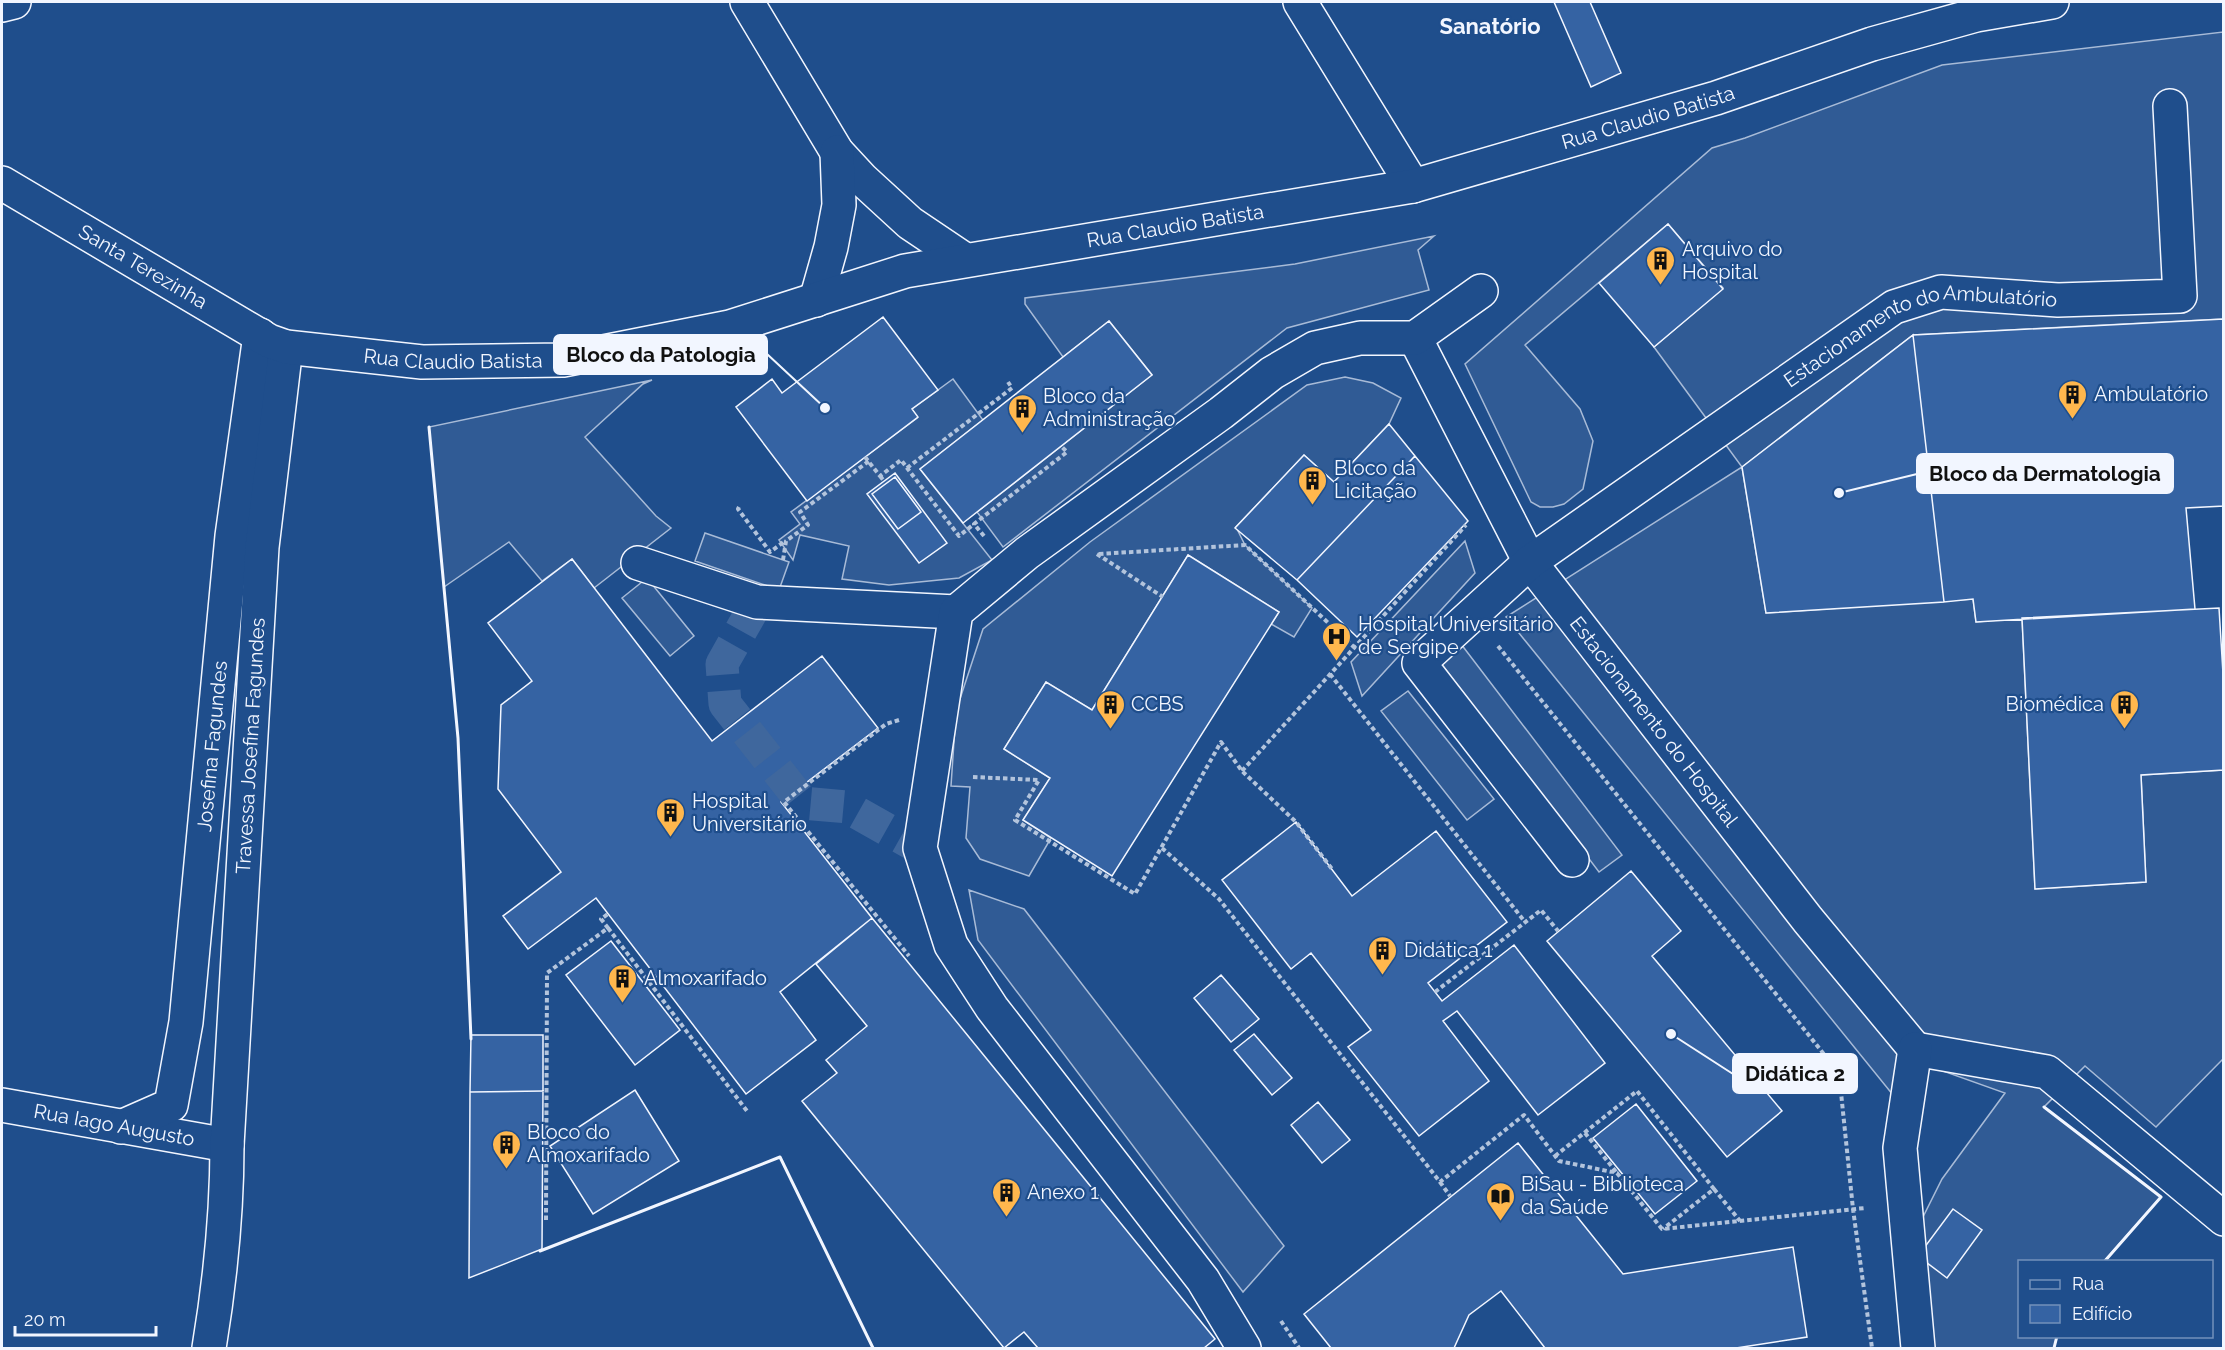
<svg xmlns="http://www.w3.org/2000/svg" width="2225" height="1350" font-family="Raleway,sans-serif">
  <rect width="100%" height="100%" fill="#1f4e8c"/>
  <path fill="#305b95" stroke="#a8bbd7" stroke-width="1.5" d="M 2223,32 L 2223,319 L 1913,335 L 1742,467 L 1766,613 L 1973,599 L 1976,622 L 2022,618 L 2035,889 L 2146,882 L 2141,775 L 2223,770 L 2223,1059 L 2156,1127 L 2085,1066 L 2044,1107 L 2161,1197 L 2104,1261 L 2020,1262 L 2020,1336 L 2057,1337 L 2054,1348 L 1925,1348 L 1915,1233 L 1942,1179 L 2005,1093 L 1932,1067 L 1893,1095 L 1506,617 L 1742,467 L 1654,347 L 1723,288 L 1668,224 L 1525,345 L 1580,409 L 1593,441 L 1583,489 L 1564,504 L 1553,507 L 1540,507 L 1531,502 L 1465,364 L 1712,148 L 1745,138 L 1942,65 Z
    M 1434,236 L 1418,250 L 1429,290 L 1287,328 L 1003,547 L 977,512 L 1152,375 L 1109,321 L 1063,357 L 1025,304 L 1025,298 L 1295,264 Z
    M 1345,377 L 1373,383 L 1401,398 L 1389,424 L 1334,482 L 1304,455 L 1236,527 L 1245,545 L 1312,608 L 1294,637 L 1271,624 L 1279,612 L 1188,555 L 1092,710 L 1046,682 L 1004,749 L 1050,778 L 1023,820 L 1051,838 L 1029,876 L 980,859 L 966,838 L 970,787 L 951,786 L 956,711 L 983,629 L 1090,542 L 1307,385 Z
    M 953,379 L 983,420 L 920,469 L 992,560 L 959,578 L 889,585 L 842,579 L 849,546 L 800,535 L 793,560 L 779,540 L 800,524 L 791,512 L 917,418 L 912,409 Z
    M 652,380 L 643,384 L 585,437 L 656,516 L 671,528 L 594,588 L 572,559 L 542,581 L 509,542 L 444,587 L 429,427 Z
    M 705,533 L 789,562 L 779,590 L 695,561 Z
    M 1465,541 L 1475,573 L 1362,696 L 1351,662 Z
    M 647,578 L 694,636 L 670,656 L 622,598 Z
    M 1461,644 L 1622,855 L 1599,872 L 1439,661 Z
    M 1408,691 L 1494,799 L 1467,820 L 1381,711 Z
    M 969,890 L 1024,909 L 1284,1246 L 1243,1292 L 978,940 Z"/>
  <path fill="#3563a3" stroke="#f2f6ff" stroke-width="1.5" d="M 1554,2 L 1590,2 L 1621,73 L 1591,87 Z
    M 1668,224 L 1723,289 L 1654,347 L 1599,283 Z
    M 883,317 L 938,390 L 912,409 L 918,417 L 807,501 L 736,407 L 772,379 L 782,393 Z
    M 2224,319 L 2224,506 L 2186,508 L 2195,609 L 1976,622 L 1973,599 L 1944,602 L 1913,335 Z
    M 1109,321 L 1152,375 L 963,523 L 920,469 Z
    M 1913,335 L 1944,602 L 1766,613 L 1742,467 Z
    M 1389,424 L 1415,456 L 1297,580 L 1235,528 L 1304,455 L 1334,482 Z
    M 1415,456 L 1468,521 L 1357,637 L 1297,580 Z
    M 895,473 L 947,543 L 919,563 L 867,494 Z
    M 895,477 L 921,512 L 898,529 L 872,494 Z
    M 1188,555 L 1279,612 L 1112,876 L 1023,820 L 1050,778 L 1004,749 L 1046,682 L 1092,710 Z
    M 572,559 L 712,741 L 822,656 L 878,728 L 781,802 L 872,918 L 780,992 L 816,1040 L 746,1094 L 596,898 L 528,949 L 503,916 L 561,872 L 498,789 L 501,705 L 532,681 L 488,623 Z
    M 2219,608 L 2224,690 L 2224,770 L 2141,775 L 2146,882 L 2035,889 L 2022,618 Z
    M 1296,822 L 1352,896 L 1436,831 L 1507,922 L 1428,983 L 1442,1001 L 1514,945 L 1605,1063 L 1538,1115 L 1457,1011 L 1443,1021 L 1489,1081 L 1419,1136 L 1348,1047 L 1371,1030 L 1311,953 L 1291,969 L 1222,880 Z
    M 1631,871 L 1681,931 L 1652,956 L 1782,1111 L 1727,1157 L 1547,941 Z
    M 872,918 L 1215,1339 L 1204,1348 L 1038,1348 L 1024,1332 L 1004,1348 L 802,1101 L 837,1073 L 826,1060 L 867,1026 L 816,964 Z
    M 611,941 L 680,1030 L 635,1065 L 566,975 Z
    M 1221,975 L 1259,1019 L 1231,1042 L 1194,998 Z
    M 1254,1034 L 1292,1078 L 1272,1095 L 1234,1050 Z
    M 471,1035 L 543,1035 L 543,1091 L 470,1092 Z
    M 635,1090 L 679,1161 L 593,1214 L 550,1146 Z
    M 543,1091 L 542,1249 L 469,1278 L 470,1092 Z
    M 1318,1102 L 1350,1140 L 1322,1163 L 1291,1125 Z
    M 1636,1104 L 1697,1181 L 1655,1214 L 1593,1138 Z
    M 1518,1143 L 1623,1274 L 1793,1247 L 1807,1337 L 1736,1348 L 1545,1348 L 1501,1291 L 1469,1315 L 1454,1348 L 1331,1348 L 1304,1314 Z
    M 1953,1209 L 1982,1230 L 1947,1278 L 1918,1256 Z"/>
  <g fill="none" stroke-linecap="round" stroke-linejoin="round">
    <path stroke="#3f679d" stroke-width="33" stroke-dasharray="33 16" stroke-linecap="butt" d="M 757,602 L 722,664 L 725,704 L 803,803 L 847,807 L 920,848"/>
    <defs>
      <g id="minor">
        <path d="M 747,2 L 837,152 L 862,179 L 910,223 L 965,260"/>
        <path d="M 1300,2 L 1413,186"/>
        <path d="M 2,5 L 14,2"/>
        <path d="M 816,300 L 831,247 L 839,205 L 837,152"/>
        <path id="s1" d="M 1415,338 L 1530,562 L 1808,920 L 1915,1049"/>
        <path d="M 638,563 L 757,602 L 956,612"/>
        <path id="s2" d="M 1572,860 L 1419,663 L 1530,562 L 1894,307 L 1941,292 L 2058,300 L 2180,296 L 2170,106"/>
        <path d="M 1915,1049 L 2047,1072 L 2224,1219"/>
        <path d="M 1915,1049 L 1900,1148 L 1918,1348"/>
        <path id="s3" d="M 2,1105 L 227,1145"/>
        <path id="s4" d="M 121,1127 L 171,1105 L 186,1022 L 232,536 L 260,335"/>
        <path id="s5" d="M 209,1348 C 220,1281 227,1213 227,1145 L 262,547 L 286,347"/>
        <path d="M 1244,1348 L 1203,1280 L 992,1008 L 951,945 L 920,848 L 956,612 L 1027,553 L 1221,413 L 1272,373 L 1315,348 L 1360,338 L 1415,338 L 1481,291"/>
      </g>
      <g id="major">
        <path id="s6" d="M 2,183 L 269,341 L 286,347 L 422,362 L 563,360 L 730,327 L 905,271 L 1413,186 L 1716,98 L 1872,44 L 1976,15 L 2052,2"/>
      </g>
    </defs>
    <use href="#minor" stroke="#f2f6ff" stroke-width="36"/>
    <use href="#major" stroke="#f2f6ff" stroke-width="36"/>
    <path stroke="#b3c4dc" stroke-width="4" stroke-dasharray="4.5 3" stroke-linecap="butt" d="M 865,457 L 880,476 L 901,460 L 959,536 L 974,524
      M 907,468 L 1012,388 L 1008,382
      M 880,476 L 884,481
      M 739,507 L 738,509 L 770,552 L 785,541
      M 984,536 L 974,524 L 1067,452 L 1061,446
      M 1097,554 L 1163,597
      M 1099,554 L 1245,545 L 1355,648
      M 783,560 L 786,541 L 808,525 L 800,512 L 869,461
      M 1498,646 L 1839,1073 L 1853,1209 L 1872,1348
      M 1330,674 L 1525,922
      M 899,720 L 886,724 L 784,802 L 909,956
      M 1242,771 L 1466,525
      M 973,777 L 1039,780 L 1015,820 L 1135,894 L 1221,742 L 1242,771 L 1296,822 L 1332,869
      M 1162,848 L 1219,899 L 1440,1182 L 1524,1115 L 1559,1161 L 1617,1173 L 1662,1229 L 1865,1208
      M 608,928 L 747,1111
      M 1435,992 L 1541,910 L 1558,931
      M 1585,1133 L 1617,1173
      M 1555,1156 L 1637,1091 L 1714,1189 L 1663,1229
      M 1440,1182 L 1450,1196
      M 1714,1189 L 1740,1221
      M 546,1220 L 547,973 L 608,928 L 601,919 L 608,914
      M 1281,1321 L 1299,1348"/>
    <use href="#minor" stroke="#1f4e8c" stroke-width="33"/>
    <use href="#major" stroke="#1f4e8c" stroke-width="33"/>
    <path stroke="#f2f6ff" stroke-width="3" d="M 429,427 L 458,738 L 471,1039
      M 2044,1107 L 2161,1197 L 2104,1262
      M 540,1251 L 780,1157 L 873,1348
      M 2054,1348 L 2057,1336"/>
  </g>
  <defs>
    <symbol id="building-pin" viewBox="-11 -11 22 30"><path d="M0 17L-7.5 6A9.5 9.5 0 1 1 7.5 6Z" fill="#ffb74d" stroke="#1f4e8c"/><path d="M-4-6H4V6H1V3H-1V6H-4ZM-2.5-4.3h1.7v1.8h-1.7ZM.8-4.3h1.7v1.8H.8ZM-2.5-1h1.7V.8h-1.7ZM.8-1h1.7V.8H.8Z" fill="#111"/></symbol>
    <symbol id="hospital-pin" viewBox="-11 -11 22 30"><path d="M0 17L-7.5 6A9.5 9.5 0 1 1 7.5 6Z" fill="#ffb74d" stroke="#1f4e8c"/><path d="M-5-5h3v3.5h4V-5h3V5h-3V1.5h-4V5h-3Z" fill="#111"/></symbol>
    <symbol id="library-pin" viewBox="-11 -11 22 30"><path d="M0 17L-7.5 6A9.5 9.5 0 1 1 7.5 6Z" fill="#ffb74d" stroke="#1f4e8c"/><path d="M-6-4Q-3-5.5-.7-3.5V5Q-3 3-6 4ZM6-4Q3-5.5 .7-3.5V5Q3 3 6 4Z" fill="#111"/></symbol>
  </defs>
  <g fill-rule="evenodd">
    <use href="#building-pin" x="1644" y="244" width="33" height="45"/>
    <use href="#building-pin" x="2056" y="378" width="33" height="45"/>
    <use href="#building-pin" x="1006" y="392" width="33" height="45"/>
    <use href="#building-pin" x="1296" y="464" width="33" height="45"/>
    <use href="#hospital-pin" x="1320" y="620" width="33" height="45"/>
    <use href="#building-pin" x="1094" y="688" width="33" height="45"/>
    <use href="#building-pin" x="2108" y="688" width="33" height="45"/>
    <use href="#building-pin" x="654" y="796" width="33" height="45"/>
    <use href="#building-pin" x="1366" y="934" width="33" height="45"/>
    <use href="#building-pin" x="606" y="962" width="33" height="45"/>
    <use href="#building-pin" x="490" y="1128" width="33" height="45"/>
    <use href="#building-pin" x="990" y="1176" width="33" height="45"/>
    <use href="#library-pin" x="1484" y="1180" width="33" height="45"/>
  </g>
  <g text-anchor="middle" stroke-width="4.5" stroke-linejoin="round" paint-order="stroke">
    <g font-size="20" fill="#f2f6ff" stroke="#1f4e8c">
      <text dy="7" stroke="none"><textPath href="#s6" startOffset="1720">Rua Claudio Batista</textPath></text>
      <text dy="7" stroke="none"><textPath href="#s6" startOffset="1234">Rua Claudio Batista</textPath></text>
      <text dy="7" stroke="none"><textPath href="#s6" startOffset="164">Santa Terezinha</textPath></text>
      <text dy="7" stroke="none"><textPath href="#s2" startOffset="861">Estacionamento do Ambulatório</textPath></text>
      <text dy="7" stroke="none"><textPath href="#s6" startOffset="496">Rua Claudio Batista</textPath></text>
      <text dy="7" stroke="none"><textPath href="#s1" startOffset="454">Estacionamento do Hospital</textPath></text>
      <text dy="7" stroke="none"><textPath href="#s5" startOffset="604">Travessa Josefina Fagundes</textPath></text>
      <text dy="7" stroke="none"><textPath href="#s4" startOffset="416">Josefina Fagundes</textPath></text>
      <text dy="7" stroke="none"><textPath href="#s3" startOffset="114">Rua Iago Augusto</textPath></text>
    </g>
    <g font-size="20" fill="#f2f6ff" stroke="#1f4e8c" text-anchor="start">
      <text x="1682" y="256">Arquivo do<tspan x="1682" dy="23">Hospital</tspan></text>
      <text x="2094" y="401">Ambulatório</text>
      <text x="1043" y="403">Bloco da<tspan x="1043" dy="23">Administração</tspan></text>
      <text x="1334" y="475">Bloco da<tspan x="1334" dy="23">Licitação</tspan></text>
      <text x="1358" y="631">Hospital Universitário<tspan x="1358" dy="23">de Sergipe</tspan></text>
      <text x="1131" y="711">CCBS</text>
      <text x="2104" y="711" text-anchor="end">Biomédica</text>
      <text x="692" y="808">Hospital<tspan x="692" dy="23">Universitário</tspan></text>
      <text x="1404" y="957">Didática 1</text>
      <text x="644" y="985">Almoxarifado</text>
      <text x="527" y="1139">Bloco do<tspan x="527" dy="23">Almoxarifado</tspan></text>
      <text x="1521" y="1191">BiSau - Biblioteca<tspan x="1521" dy="23">da Saúde</tspan></text>
      <text x="1027" y="1199">Anexo 1</text>
    </g>
    <g font-size="22" font-weight="bold" fill="#f2f6ff" stroke="#1f4e8c">
      <text x="1490" y="34">Sanatório</text>
    </g>
  </g>
  <path fill="none" stroke="#f2f6ff" stroke-width="2" d="M825 408L767 354M1839 493L1917 474M1671 1034L1733 1074"/>
  <g fill="#f2f6ff" stroke="#1f4e8c" stroke-width="2">
    <circle cx="825" cy="408" r="6"/>
    <circle cx="1839" cy="493" r="6"/>
    <circle cx="1671" cy="1034" r="6"/>
  </g>
  <g fill="#f2f6ff" stroke="#f2f6ff" stroke-width="2">
    <rect x="554" y="335" width="213" height="39" rx="6"/>
    <rect x="1917" y="454" width="256" height="39" rx="6"/>
    <rect x="1733" y="1054" width="124" height="39" rx="6"/>
  </g>
  <g font-size="21" text-anchor="middle" font-weight="bold" fill="#111">
    <text x="661" y="362">Bloco da Patologia</text>
    <text x="2045" y="481">Bloco da Dermatologia</text>
    <text x="1795" y="1081">Didática 2</text>
  </g>
  <rect width="2225" height="1350" fill="none" stroke="#f2f6ff" stroke-width="6"/>
  <rect x="2018" y="1260" width="195" height="78" fill="#1f4e8c" stroke="#7391ba" stroke-width="1.5"/>
  <rect x="2030" y="1280" width="30" height="9" fill="#1f4e8c" stroke="#7391ba" stroke-width="1.5"/>
  <text x="2072" y="1290" font-size="18" fill="#f2f6ff">Rua</text>
  <rect x="2030" y="1305" width="30" height="18" fill="#3563a3" stroke="#7391ba" stroke-width="1.5"/>
  <text x="2072" y="1320" font-size="18" fill="#f2f6ff">Edifício</text>
  <path d="M15 1326v9h141v-9" fill="none" stroke="#f2f6ff" stroke-width="3"/>
  <text x="24" y="1326" font-size="18" fill="#f2f6ff" stroke="#1f4e8c" stroke-width="4.5" paint-order="stroke">20 m</text>
</svg>
